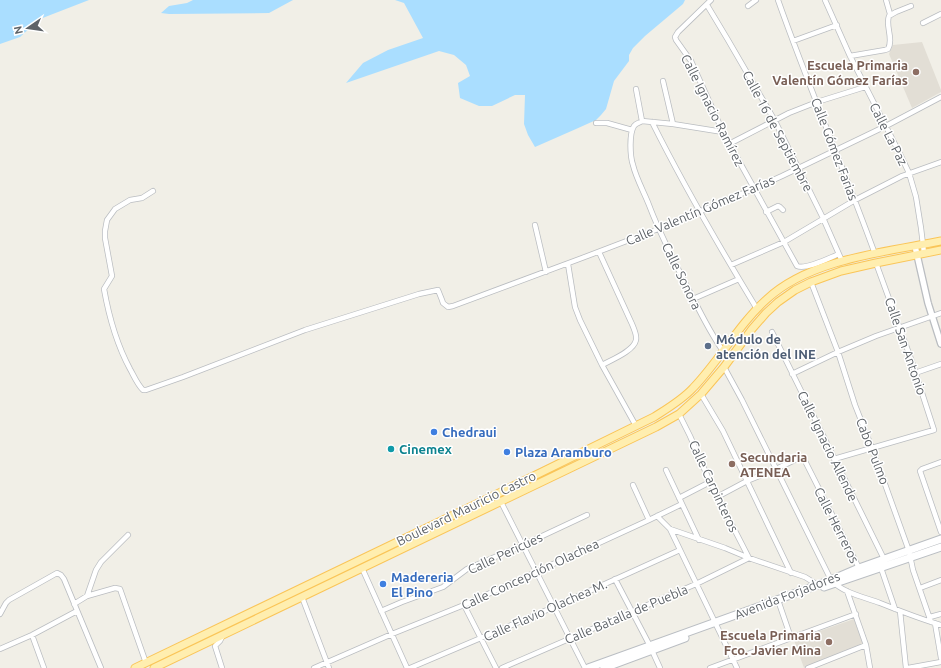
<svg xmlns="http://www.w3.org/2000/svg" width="941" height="668" font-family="Ubuntu,sans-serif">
  <rect width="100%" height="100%" fill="#f1efe7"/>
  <path fill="#e2ded5" d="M 922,42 L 941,90 L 941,92 L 912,108 L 889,54 L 893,45 Z
    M 854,619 L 863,644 L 804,668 L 794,640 Z"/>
  <path fill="#aadeff" d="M 0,0 L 89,0 L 40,19 L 20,37 L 0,44 Z
    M 193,0 L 293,0 L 269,13 L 169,14 L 161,13 L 169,6 L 187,3 Z
    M 395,0 L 685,0 L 683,4 L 645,36 L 633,48 L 629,55 L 629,61 L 614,81 L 606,109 L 601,115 L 596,120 L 576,129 L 535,147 L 528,135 L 524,124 L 525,95 L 515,95 L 492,106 L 479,106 L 460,98 L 458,83 L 470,76 L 466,65 L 454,55 L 439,51 L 346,83 L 363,63 L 388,50 L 423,38 L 404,3 Z"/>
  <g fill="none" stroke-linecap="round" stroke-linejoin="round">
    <defs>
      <path id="minor" d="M 711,0 L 678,32 L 675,37 L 676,40 L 691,61 L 723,132 L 797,266 C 806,270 829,258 839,254
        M 778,0 C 808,85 844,169 875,254
        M 825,0 L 850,56 L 900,154 L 909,173 L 916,197 L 921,228 L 924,253
        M 886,0 L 890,14
        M 707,5 L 728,40 L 775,121 L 823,218 L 842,261
        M 748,6 L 756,0
        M 923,23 L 941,14
        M 793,41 L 837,25
        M 850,56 L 885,50 L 888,49 C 894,39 885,26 889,16 L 896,12 L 911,6
        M 663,81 L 673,124
        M 636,89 L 642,121
        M 652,122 C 684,186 720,248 757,309
        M 596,123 L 607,123 L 632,130
        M 723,132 L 673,124 L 642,121 C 639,123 636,123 634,126 C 629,134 630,156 633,165 C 636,178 644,192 649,205 C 661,237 677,267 693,298 C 702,316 711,334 723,351
        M 729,144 L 789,113 L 817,102 L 865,87
        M 153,191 L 142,198 L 130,200 L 115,209 L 107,220 L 105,231 L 105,238 L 112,276 L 104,289 C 109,317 116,343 130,369 C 134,376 137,384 143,390 L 146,390 L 183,377 L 305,330 L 419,294 L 438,290 L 442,300 L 443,303 L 448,307 L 453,306 L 582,258 L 658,229 L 753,189 L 782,176 L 886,126 L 941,97
        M 766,212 L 778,206 L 780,207 L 783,210
        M 535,225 L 546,272
        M 599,252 L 632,324 C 634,329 637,335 636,340 C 634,351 611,360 602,365
        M 568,264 L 575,307 L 580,320 L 602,365 L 636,426
        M 731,265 L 784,242 L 855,200 L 902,176 L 941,162
        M 811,282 L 838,352 L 855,405 L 872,448 L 909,551 L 913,570 L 931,622
        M 693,299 L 739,279
        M 772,332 L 884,559
        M 724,367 L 742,400 L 831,580 C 843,593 864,597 880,603 C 900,611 920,619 941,625
        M 915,373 L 941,364
        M 792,374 L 838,352 L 876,336 L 941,313
        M 701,394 L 723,431 L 791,573
        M 834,459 L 934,430 L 911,359 L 876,263
        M 941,462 L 922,469 L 920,471 L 941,532
        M 666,470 L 699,540
        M 633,485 L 649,520
        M 717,497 L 747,481 L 776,469 L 797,459 L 803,459 L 805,461 L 859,568
        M 679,498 L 710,482
        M 500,500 L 585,668
        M 657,516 L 670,529 L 725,548 L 749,558 L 805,577 L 818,585
        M 670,529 L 737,668
        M 362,568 L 407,668
        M 881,568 L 895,609
        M 615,579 L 650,646 L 660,668
        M 920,588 L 941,580
        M 847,591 L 866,645 L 870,668
        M 87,596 L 115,588 L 120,589 L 146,663
        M 302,597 L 329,668
        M 779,603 L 791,638
        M 74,604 L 87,596 L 96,570 L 101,562 L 128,535
        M 464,605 L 496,668
        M 381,611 L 402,602 L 443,587 L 467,569 L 523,545 L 587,515
        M 900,611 L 906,668
        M 0,614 L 6,603 L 9,600 L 57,573 L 61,575 L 64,579 L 101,668
        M 930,617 L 941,614
        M 935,623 L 941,658
        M 32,635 L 44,668
        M 0,649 L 32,635 L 77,611
        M 222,668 L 215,646 L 220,641 L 223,635
        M 314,668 L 392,634 L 464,605 L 649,520 L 682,504
        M 410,668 L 554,607 L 680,550
        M 502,668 L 696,584 L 749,558 L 710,482 L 690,436 L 679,414
        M 710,668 L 856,614
        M 808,668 L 866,645
        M 908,668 L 941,662"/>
      <path id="tertiary" d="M 915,246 L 928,303 L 941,344"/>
      <path id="secondary" d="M 824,587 L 941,547
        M 588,668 L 777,600 L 831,580 L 859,568 L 941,539
        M 604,668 L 685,638"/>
      <path id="primary" d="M 135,668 L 497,494 L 654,417 C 668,408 682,400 693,388 C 720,360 738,325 767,299 C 810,259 885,252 941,241
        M 154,668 L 656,427 L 679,414 L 701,394 L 724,367 L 752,329 L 766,313 L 778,302 L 795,290 L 811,282 L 841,271 L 876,263 L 941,250"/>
    </defs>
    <use href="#minor" stroke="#babdc1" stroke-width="6"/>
    <use href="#tertiary" stroke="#babdc1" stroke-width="8"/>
    <use href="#secondary" stroke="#babec3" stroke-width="9"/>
    <use href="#primary" stroke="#fac558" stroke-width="9"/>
    <use href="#minor" stroke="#fff" stroke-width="4.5"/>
    <use href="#tertiary" stroke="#fff" stroke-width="5.5"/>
    <use href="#secondary" stroke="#fff" stroke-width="7"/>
    <use href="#primary" stroke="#ffeeaf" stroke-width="7"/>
  </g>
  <g fill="#8d6e63" stroke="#fff" stroke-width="1.5">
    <circle cx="916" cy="72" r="4"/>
    <circle cx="732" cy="464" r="4"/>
    <circle cx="829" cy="642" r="4"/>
  </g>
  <circle fill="#5c6f8a" stroke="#fff" stroke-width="1.5" cx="708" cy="346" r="4"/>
  <g fill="#3f7fe0" stroke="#fff" stroke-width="1.5">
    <circle cx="434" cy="432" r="4"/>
    <circle cx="507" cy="452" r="4"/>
    <circle cx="383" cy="584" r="4"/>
  </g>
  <circle fill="#0f9aa8" stroke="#fff" stroke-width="1.5" cx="391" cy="449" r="4"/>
  <g text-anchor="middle" stroke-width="3" stroke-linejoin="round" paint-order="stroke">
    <g font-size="13" font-weight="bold" fill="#785e54" stroke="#fff" text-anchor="end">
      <text x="908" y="70">Escuela Primaria<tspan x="908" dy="15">Valentín Gómez Farías</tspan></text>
      <text x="740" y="462" text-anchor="start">Secundaria<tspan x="740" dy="15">ATENEA</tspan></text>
      <text x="821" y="640">Escuela Primaria<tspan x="821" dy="15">Fco. Javier Mina</tspan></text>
    </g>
    <g font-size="13" fill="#5e6368" stroke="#fff">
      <text transform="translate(713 110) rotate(63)" y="5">Calle Ignacio Ramírez</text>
      <text transform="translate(778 131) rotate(62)" y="5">Calle 16 de Septiembre</text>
      <text transform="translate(889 134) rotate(63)" y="5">Calle La Paz</text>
      <text transform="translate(835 149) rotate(69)" y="5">Calle Gómez Farias</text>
      <text transform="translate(700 210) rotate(-23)" y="5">Calle Valentín Gómez Farías</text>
      <text transform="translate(682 276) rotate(64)" y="5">Calle Sonora</text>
      <text transform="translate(906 346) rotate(71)" y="5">Calle San Antonio</text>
      <text transform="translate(828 446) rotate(64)" y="5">Calle Ignacio Allende</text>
      <text transform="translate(873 451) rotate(69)" y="5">Cabo Pulmo</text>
      <text transform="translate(714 486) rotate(65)" y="5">Calle Carpinteros</text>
      <text transform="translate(466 508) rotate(-26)" y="5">Boulevard Mauricio Castro</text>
      <text transform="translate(837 525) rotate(63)" y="5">Calle Herreros</text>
      <text transform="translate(505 553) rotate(-25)" y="5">Calle Pericúes</text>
      <text transform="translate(530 574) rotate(-25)" y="5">Calle Concepción Olachea</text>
      <text transform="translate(787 595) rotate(-21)" y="5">Avenida Forjadores</text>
      <text transform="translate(545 610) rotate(-24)" y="5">Calle Flavio Olachea M.</text>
      <text transform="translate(626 614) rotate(-23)" y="5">Calle Batalla de Puebla</text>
    </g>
    <g font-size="13" font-weight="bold" fill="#4e5e75" stroke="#fff" text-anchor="start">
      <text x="716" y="344">Módulo de<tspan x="716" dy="15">atención del INE</tspan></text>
    </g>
    <g font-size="13" font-weight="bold" fill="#366cbe" stroke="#fff" text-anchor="start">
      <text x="442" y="437">Chedraui</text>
      <text x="515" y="457">Plaza Aramburo</text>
      <text x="391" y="582">Madereria<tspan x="391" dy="15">El Pino</tspan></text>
    </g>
    <g font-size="13" font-weight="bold" fill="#0d838f" stroke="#fff" text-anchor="start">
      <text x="399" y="454">Cinemex</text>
    </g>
  </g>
  <g transform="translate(28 28) rotate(257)" stroke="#ffffff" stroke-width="3" paint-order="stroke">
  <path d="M0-3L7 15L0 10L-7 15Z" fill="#5e6368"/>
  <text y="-6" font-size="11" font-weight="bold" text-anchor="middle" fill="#5e6368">N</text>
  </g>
</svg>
